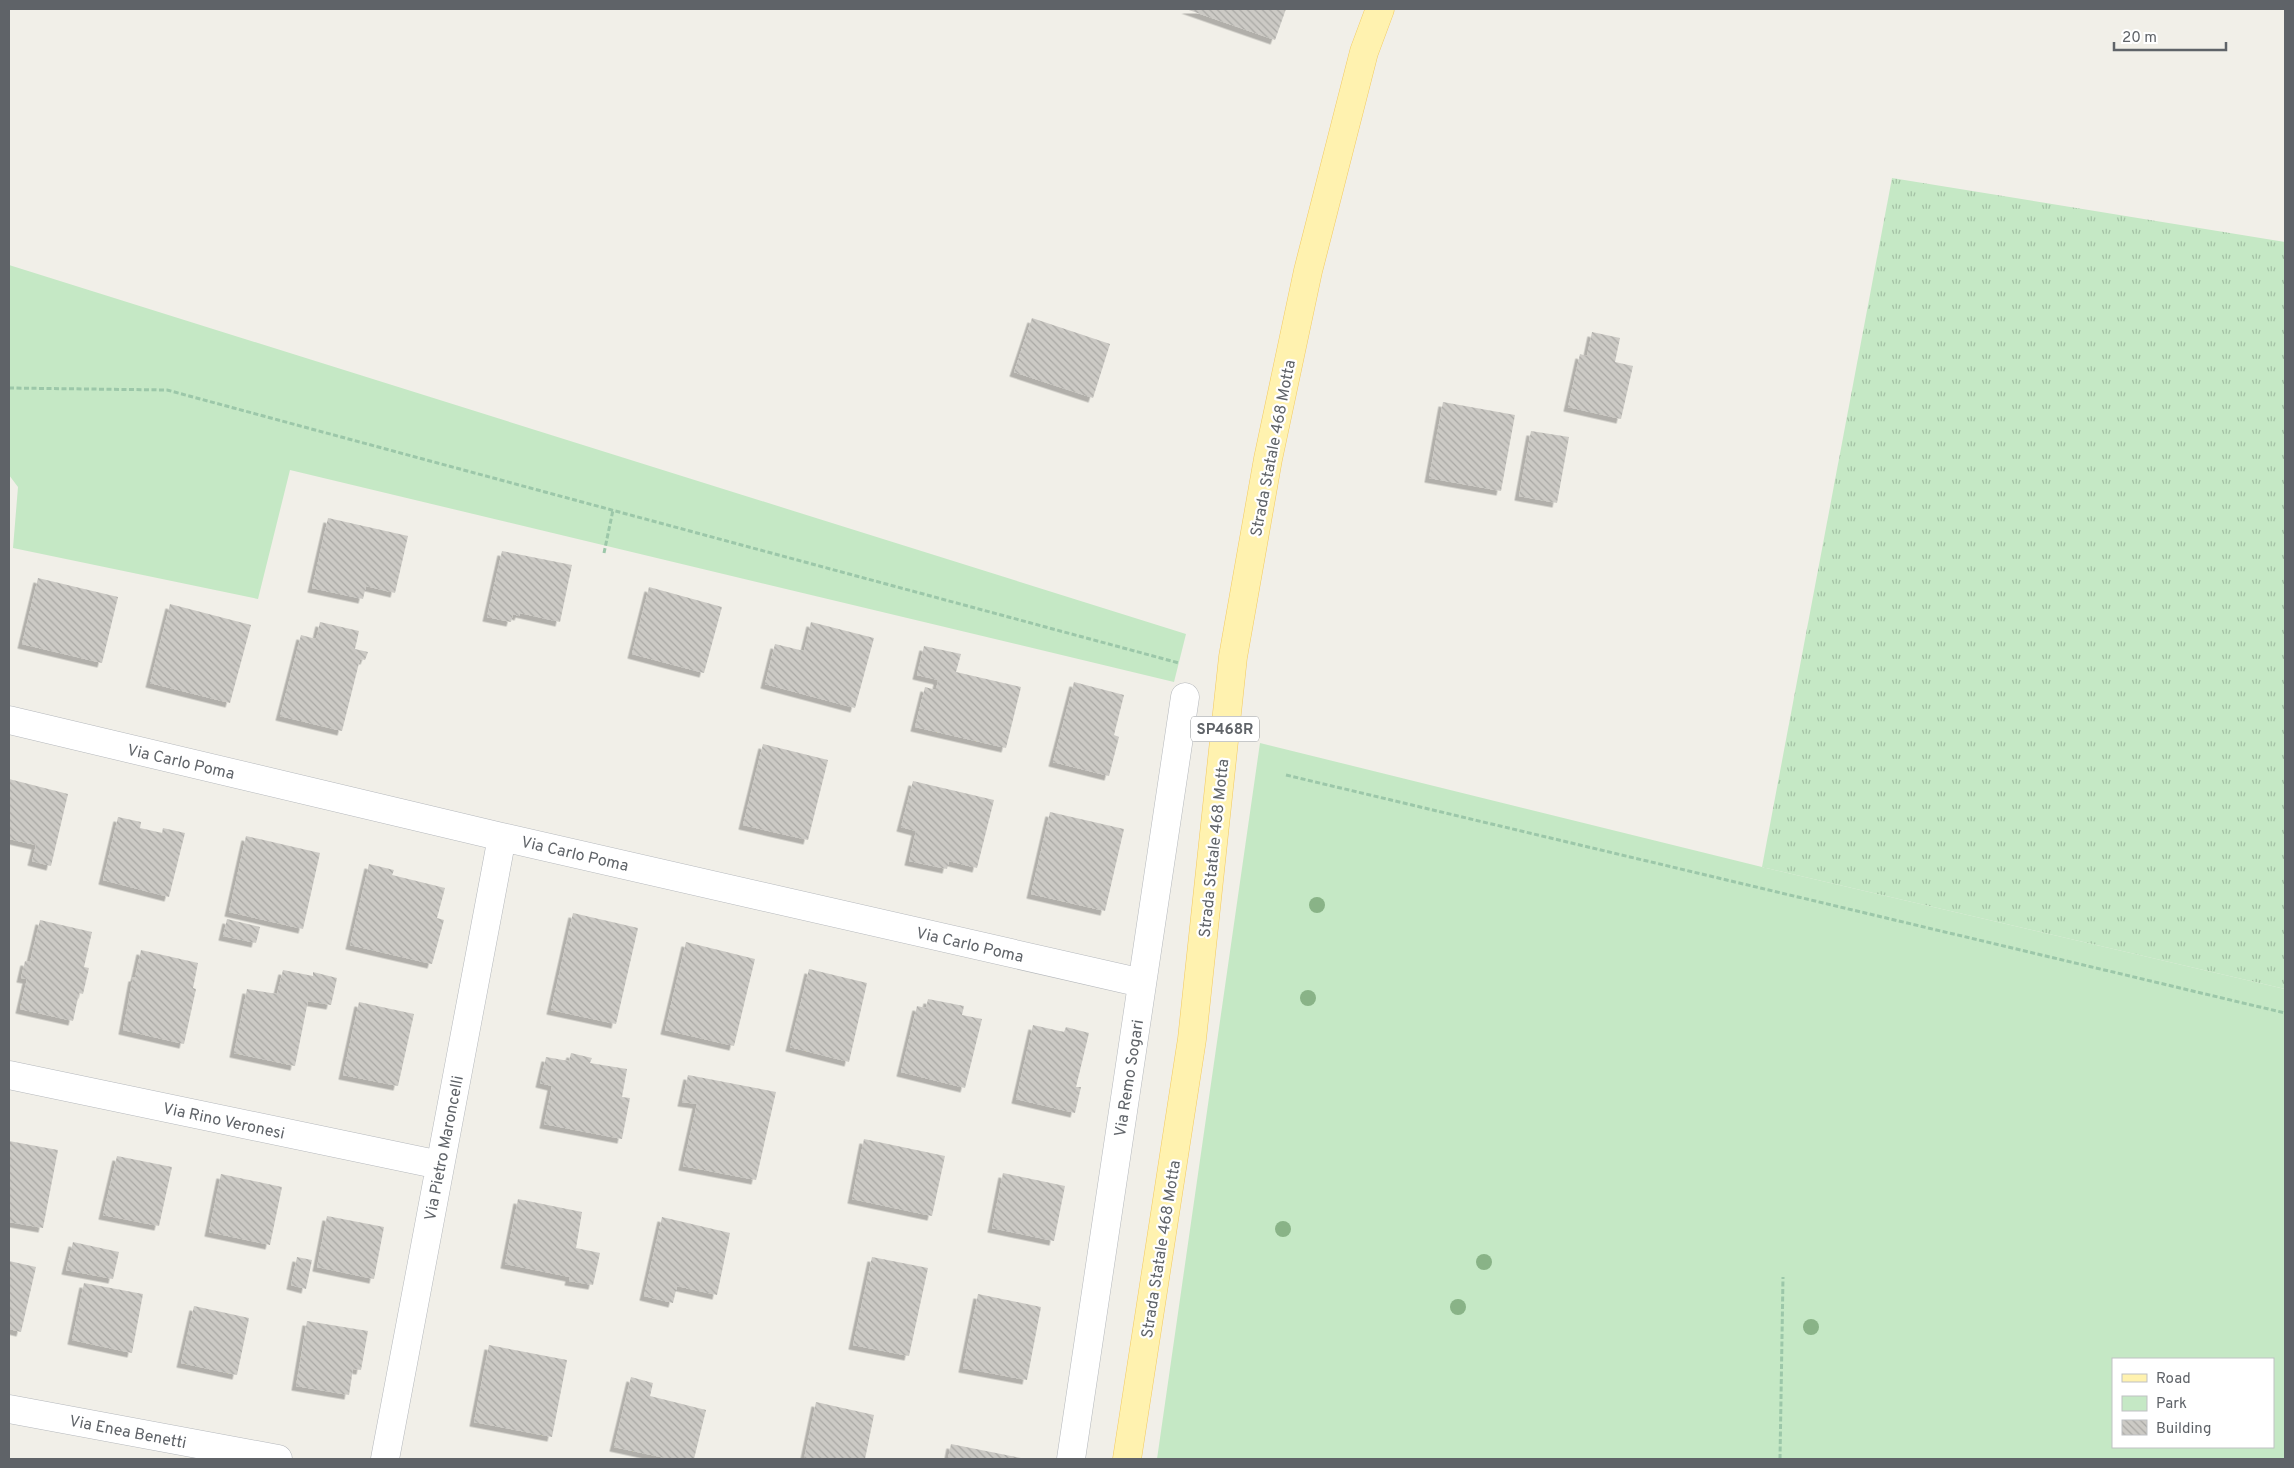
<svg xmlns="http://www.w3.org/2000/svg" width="2294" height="1468" font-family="Overpass,sans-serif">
  <defs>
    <pattern id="grass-tufts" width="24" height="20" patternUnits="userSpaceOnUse" patternTransform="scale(1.25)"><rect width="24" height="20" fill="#c5e8c5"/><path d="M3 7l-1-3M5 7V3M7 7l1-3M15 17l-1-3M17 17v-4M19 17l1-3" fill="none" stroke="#a3c0a4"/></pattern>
    <pattern id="building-back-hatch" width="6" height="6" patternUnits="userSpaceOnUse" patternTransform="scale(1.25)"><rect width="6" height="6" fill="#cccac5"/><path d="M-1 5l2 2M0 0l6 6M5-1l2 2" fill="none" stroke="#a9a8a4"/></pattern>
    <filter id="shadow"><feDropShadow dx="-4.5" dy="4.5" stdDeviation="0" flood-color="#0004"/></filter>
  </defs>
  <rect width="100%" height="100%" fill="#f1efe8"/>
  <path fill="url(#grass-tufts)" d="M 1892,178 L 2285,242 L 2285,989 L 1762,867 Z"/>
  <path fill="#c5e8c5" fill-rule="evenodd" d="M 9,265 L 1186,634 L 1174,682 L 290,470 L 258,599 L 13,548 L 18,487 L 9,475 Z
    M 1260,743 L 1762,867 L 2285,989 L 2285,1459 L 1157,1459 ZM 2113,1359 L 2273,1359 L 2273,1447 L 2113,1447 Z"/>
  <path fill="url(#building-back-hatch)" filter="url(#shadow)" d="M 1186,9 L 1286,9 L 1275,40 Z
    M 1032,318 L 1110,344 L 1093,398 L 1014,372 Z
    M 1592,332 L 1620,338 L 1615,362 L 1633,366 L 1621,419 L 1568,407 L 1580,354 L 1587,356 Z
    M 1443,402 L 1515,415 L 1501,491 L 1429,478 Z
    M 1531,431 L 1569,437 L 1557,503 L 1519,496 Z
    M 328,518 L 408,536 L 395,593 L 366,586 L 363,599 L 312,588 Z
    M 502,551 L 572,565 L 560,622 L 520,613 L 519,616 L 513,614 L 511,622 L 487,617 Z
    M 38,578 L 118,597 L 102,663 L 22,644 Z
    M 649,587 L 722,607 L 704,673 L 632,654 Z
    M 170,604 L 251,625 L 230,703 L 150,683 Z
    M 320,622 L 359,631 L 355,649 L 368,652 L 365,660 L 360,659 L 342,731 L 280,716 L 301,635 L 316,639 Z
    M 811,622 L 874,638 L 855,708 L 765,684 L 775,644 L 804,651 Z
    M 924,646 L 961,654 L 956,672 L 1021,687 L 1006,748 L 915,727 L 925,687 L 936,690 L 938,680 L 917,675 Z
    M 1074,682 L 1124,695 L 1114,735 L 1119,737 L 1109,776 L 1053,762 Z
    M 763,744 L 828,760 L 808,840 L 743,825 Z
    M 9,779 L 68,794 L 51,866 L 32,861 L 36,845 L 9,839 Z
    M 913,781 L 994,800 L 977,868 L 949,861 L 947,869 L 909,861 L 916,831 L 901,827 Z
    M 1050,812 L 1124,829 L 1105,911 L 1031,894 Z
    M 118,817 L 141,822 L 140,828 L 162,833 L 163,828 L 185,833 L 169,897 L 103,880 Z
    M 246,836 L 320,853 L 303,929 L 229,912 Z
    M 369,864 L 394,870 L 392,875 L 445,888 L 437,918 L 444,920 L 432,964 L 350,945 Z
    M 573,913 L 638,928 L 616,1024 L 551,1010 Z
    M 227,919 L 260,927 L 256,943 L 223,936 Z
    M 40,920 L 92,932 L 84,967 L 89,968 L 83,994 L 79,993 L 73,1021 L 20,1009 L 27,979 L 21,978 L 25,961 L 30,962 Z
    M 686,942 L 755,959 L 734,1046 L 665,1030 Z
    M 141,950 L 198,963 L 193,988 L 196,989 L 184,1044 L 123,1030 L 133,977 L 135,977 Z
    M 809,969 L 867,983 L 849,1062 L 790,1047 Z
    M 283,970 L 313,976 L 313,972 L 337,978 L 331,1005 L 308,1001 L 295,1066 L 234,1053 L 247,989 L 277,994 Z
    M 928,999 L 964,1006 L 962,1015 L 982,1019 L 965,1088 L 901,1072 L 917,1006 L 926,1008 Z
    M 359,1002 L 414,1014 L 398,1086 L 343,1075 Z
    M 1033,1025 L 1064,1032 L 1066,1027 L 1089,1033 L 1076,1087 L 1081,1087 L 1075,1113 L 1016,1099 Z
    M 571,1053 L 592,1058 L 590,1063 L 627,1069 L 622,1097 L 630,1098 L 622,1139 L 544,1124 L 552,1086 L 540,1083 L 546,1057 L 569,1061 Z
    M 688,1075 L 776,1092 L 756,1180 L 683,1166 L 697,1104 L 682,1102 Z
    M 864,1139 L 945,1156 L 932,1216 L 852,1199 Z
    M 9,1141 L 58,1150 L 43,1228 L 9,1222 Z
    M 117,1156 L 172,1167 L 159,1226 L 103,1215 Z
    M 1003,1173 L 1065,1186 L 1054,1241 L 992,1228 Z
    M 221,1174 L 282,1187 L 270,1245 L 209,1232 Z
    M 518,1199 L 582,1212 L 576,1248 L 600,1253 L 593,1285 L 569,1281 L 570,1277 L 505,1264 Z
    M 327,1216 L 384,1227 L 374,1279 L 317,1267 Z
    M 662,1217 L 730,1233 L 717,1295 L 677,1286 L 673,1303 L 644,1296 Z
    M 73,1242 L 119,1252 L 113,1279 L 66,1270 Z
    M 297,1257 L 312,1260 L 306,1289 L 291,1285 Z
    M 872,1257 L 928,1268 L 909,1356 L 853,1345 Z
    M 9,1261 L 36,1267 L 21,1332 L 9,1329 Z
    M 84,1283 L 143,1294 L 132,1353 L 72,1340 Z
    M 978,1294 L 1041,1307 L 1027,1380 L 963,1368 Z
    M 194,1306 L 249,1318 L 237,1375 L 181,1363 Z
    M 307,1321 L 368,1331 L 361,1370 L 353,1369 L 349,1395 L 296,1386 Z
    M 489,1345 L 567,1360 L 552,1437 L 474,1422 Z
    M 631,1377 L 653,1383 L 650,1396 L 706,1410 L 694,1459 L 670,1459 L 614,1447 Z
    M 816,1402 L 874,1415 L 865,1459 L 804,1459 Z
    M 951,1444 L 1021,1458 L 1021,1459 L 948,1459 Z"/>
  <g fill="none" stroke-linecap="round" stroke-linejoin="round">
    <defs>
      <path id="street" d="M 9,720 L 502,837 L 1142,983
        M 9,1075 L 440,1165
        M 9,1409 L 278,1459
        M 385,1459 L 502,837
        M 1071,1459 L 1185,697"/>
      <path id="primary" d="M 1127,1459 L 1192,1039 L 1233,657 L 1268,459 L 1308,271 L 1364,52 L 1380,9"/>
    </defs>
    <use href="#street" stroke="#b5b8bc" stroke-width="29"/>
    <use href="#primary" stroke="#f2c960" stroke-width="29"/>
    <path stroke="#9cc7a9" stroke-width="3" stroke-dasharray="5 2.5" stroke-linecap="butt" d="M 9,388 L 167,390 L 1179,663
      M 604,553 L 613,510
      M 1286,775 L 2285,1013
      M 1780,1459 L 1783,1277"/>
    <use href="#street" stroke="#fff" stroke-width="28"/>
    <use href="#primary" stroke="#fff2af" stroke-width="28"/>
  </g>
  <g fill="#89b387">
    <circle cx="1317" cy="905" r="8"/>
    <circle cx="1308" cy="998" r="8"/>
    <circle cx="1283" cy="1229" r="8"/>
    <circle cx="1484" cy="1262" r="8"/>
    <circle cx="1458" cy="1307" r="8"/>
    <circle cx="1811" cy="1327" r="8"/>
  </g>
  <g text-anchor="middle" stroke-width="4.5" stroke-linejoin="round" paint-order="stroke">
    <rect fill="#fff" stroke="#8f9295" stroke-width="1" x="1191" y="716.5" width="68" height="25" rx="4"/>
    <g font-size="15" font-weight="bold" fill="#5f6368">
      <text x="1225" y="734">SP468R</text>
    </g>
    <g font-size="16" fill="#5f6368" stroke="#fff">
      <text transform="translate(1272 448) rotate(-79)" y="6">Strada Statale 468 Motta</text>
      <text transform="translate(181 761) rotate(13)" y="6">Via Carlo Poma</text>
      <text transform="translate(1213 848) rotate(-84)" y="6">Strada Statale 468 Motta</text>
      <text transform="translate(575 853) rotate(13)" y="6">Via Carlo Poma</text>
      <text transform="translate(970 944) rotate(13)" y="6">Via Carlo Poma</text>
      <text transform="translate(1128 1078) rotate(-81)" y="6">Via Remo Sogari</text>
      <text transform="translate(224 1120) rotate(12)" y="6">Via Rino Veronesi</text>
      <text transform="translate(443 1148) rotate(-79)" y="6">Via Pietro Maroncelli</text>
      <text transform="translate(1160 1249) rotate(-81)" y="6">Strada Statale 468 Motta</text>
      <text transform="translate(128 1431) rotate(11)" y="6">Via Enea Benetti</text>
    </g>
  </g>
  <rect width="2294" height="1468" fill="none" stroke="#5f6368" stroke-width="20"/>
  <rect x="2112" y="1358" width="162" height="90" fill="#ffffff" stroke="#bfc1c3"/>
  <rect x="2122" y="1374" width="25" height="8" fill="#fff2af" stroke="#bfc1c3"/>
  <text x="2156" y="1383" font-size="15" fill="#5f6368">Road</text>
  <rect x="2122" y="1396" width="25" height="15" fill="#c5e8c5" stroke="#bfc1c3"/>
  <text x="2156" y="1408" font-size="15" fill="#5f6368">Park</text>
  <rect x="2122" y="1420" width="25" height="15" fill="url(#building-back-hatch)" stroke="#bfc1c3"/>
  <text x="2156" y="1433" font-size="15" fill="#5f6368">Building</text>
  <path d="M2114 42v8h112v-8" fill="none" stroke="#5f6368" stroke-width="2.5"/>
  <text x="2122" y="42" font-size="15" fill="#5f6368" stroke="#ffffff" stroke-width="4" paint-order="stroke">20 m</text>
</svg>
